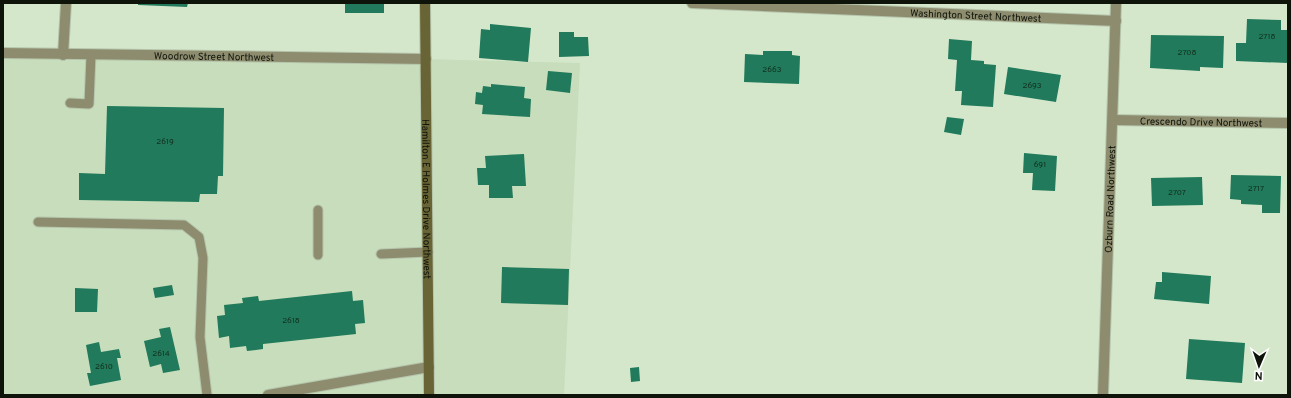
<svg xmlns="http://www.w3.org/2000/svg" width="1291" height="398" font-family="Overpass,sans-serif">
  <rect width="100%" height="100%" fill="#d5e7cb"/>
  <path fill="#c7ddbb" d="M 3,48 L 580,63 L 564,395 L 3,395 Z"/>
  <path fill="#207a5b" d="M 138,3 L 188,3 L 187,7 L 138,5 Z
    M 345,3 L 384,3 L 384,13 L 345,13 Z
    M 1247,19 L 1281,20 L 1281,30 L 1288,30 L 1288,63 L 1236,61 L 1236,43 L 1246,43 Z
    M 490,24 L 531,28 L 528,62 L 479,58 L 481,29 L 490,30 Z
    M 559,32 L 574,32 L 574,37 L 588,37 L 589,56 L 559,57 Z
    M 1151,35 L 1224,36 L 1223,68 L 1200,67 L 1200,71 L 1150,68 Z
    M 949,39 L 972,41 L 971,60 L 984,61 L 984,64 L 996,65 L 993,107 L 961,105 L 962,91 L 955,91 L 957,60 L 948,59 Z
    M 763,51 L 792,51 L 792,55 L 800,56 L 799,84 L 744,82 L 745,54 L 763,55 Z
    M 1008,67 L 1061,75 L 1056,102 L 1004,94 Z
    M 548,71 L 572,73 L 570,93 L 546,90 Z
    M 491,84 L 525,87 L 524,98 L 531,99 L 530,117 L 482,114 L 483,105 L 475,104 L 476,92 L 482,93 L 483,86 L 491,87 Z
    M 107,106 L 224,108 L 223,176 L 218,176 L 217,194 L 200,194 L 199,202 L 79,200 L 79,173 L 105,174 Z
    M 947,117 L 964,119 L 961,135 L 944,132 Z
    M 1024,153 L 1057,156 L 1055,191 L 1032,190 L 1033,173 L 1023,173 Z
    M 524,154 L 526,186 L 512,186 L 513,198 L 489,198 L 489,185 L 478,185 L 477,168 L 486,168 L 485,156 Z
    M 1231,175 L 1281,176 L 1280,213 L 1262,213 L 1262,205 L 1241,204 L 1241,200 L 1230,199 Z
    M 1202,177 L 1203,205 L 1152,206 L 1151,178 Z
    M 502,267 L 569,269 L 568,305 L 501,303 Z
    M 1162,272 L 1211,276 L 1209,304 L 1154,299 L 1156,282 L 1162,282 Z
    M 172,285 L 174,295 L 155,298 L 153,288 Z
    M 75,288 L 98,289 L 97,312 L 75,312 Z
    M 352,291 L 353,301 L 363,300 L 365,323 L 355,324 L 356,334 L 263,344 L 263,349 L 247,351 L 246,346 L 230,348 L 229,336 L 219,338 L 217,316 L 225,315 L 224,305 L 243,303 L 242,298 L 258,296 L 259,301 Z
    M 170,327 L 180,370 L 163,373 L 161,364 L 150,367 L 144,341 L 161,337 L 159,329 Z
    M 1189,339 L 1245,343 L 1242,383 L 1186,379 Z
    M 99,342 L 101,352 L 119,349 L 121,358 L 117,358 L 121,380 L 90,386 L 87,373 L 91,373 L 86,345 Z
    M 639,367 L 640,381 L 631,382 L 630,368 Z"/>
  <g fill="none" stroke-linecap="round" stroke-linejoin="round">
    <defs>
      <path id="lane" d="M 70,103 L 89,104 L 91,55
        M 318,210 L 318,255
        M 38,222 L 184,225 L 199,237 L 203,258 L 200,337 L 207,395
        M 381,254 L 428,252"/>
      <g id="street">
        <path id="s1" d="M 692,3 L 1116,21"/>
        <path id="s2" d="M 3,53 L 426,59"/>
        <path d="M 63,55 L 66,3"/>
        <path id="s3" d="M 1113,120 L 1288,123"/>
        <path d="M 268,395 L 429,367"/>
        <path id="s4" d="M 1103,395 L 1116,3"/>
      </g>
      <g id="secondary">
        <path id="s5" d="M 425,3 L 429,395"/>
      </g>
    </defs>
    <use href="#lane" stroke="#b5c5ac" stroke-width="11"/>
    <use href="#street" stroke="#b5c5ac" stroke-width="12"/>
    <use href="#secondary" stroke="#b5c5ac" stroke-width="12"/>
    <use href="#lane" stroke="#8e8c6e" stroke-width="9"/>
    <use href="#street" stroke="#8e8c6e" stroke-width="10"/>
    <use href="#secondary" stroke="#686436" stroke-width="10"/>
  </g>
  <g text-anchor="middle" stroke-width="3" stroke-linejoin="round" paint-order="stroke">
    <g font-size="8" fill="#122e1e">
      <text x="1267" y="39">2718</text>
      <text x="1187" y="55">2708</text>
      <text x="772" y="72">2663</text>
      <text x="1032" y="88">2693</text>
      <text x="165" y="144">2619</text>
      <text x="1040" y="167">691</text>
      <text x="1256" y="191">2717</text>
      <text x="1177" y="195">2707</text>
      <text x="291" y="323">2618</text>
      <text x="161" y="356">2614</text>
      <text x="104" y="369">2610</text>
    </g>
    <g font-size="10" fill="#0e140a" stroke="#fff">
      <text dy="4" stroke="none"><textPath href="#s1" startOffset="284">Washington Street Northwest</textPath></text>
      <text dy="4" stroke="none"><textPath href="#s2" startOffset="211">Woodrow Street Northwest</textPath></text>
      <text dy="4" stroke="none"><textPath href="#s3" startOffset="88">Crescendo Drive Northwest</textPath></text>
      <text dy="4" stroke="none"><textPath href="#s5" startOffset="196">Hamilton E Holmes Drive Northwest</textPath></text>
      <text dy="4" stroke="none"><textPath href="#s4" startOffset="196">Ozburn Road Northwest</textPath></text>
    </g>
  </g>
  <rect width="1291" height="398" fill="none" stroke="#0e140a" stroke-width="8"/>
  <g transform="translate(1259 366) rotate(182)" stroke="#ffffff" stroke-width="3" paint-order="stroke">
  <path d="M0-3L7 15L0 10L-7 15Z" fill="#0e140a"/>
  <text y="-6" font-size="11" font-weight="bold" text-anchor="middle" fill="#0e140a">N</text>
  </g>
</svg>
